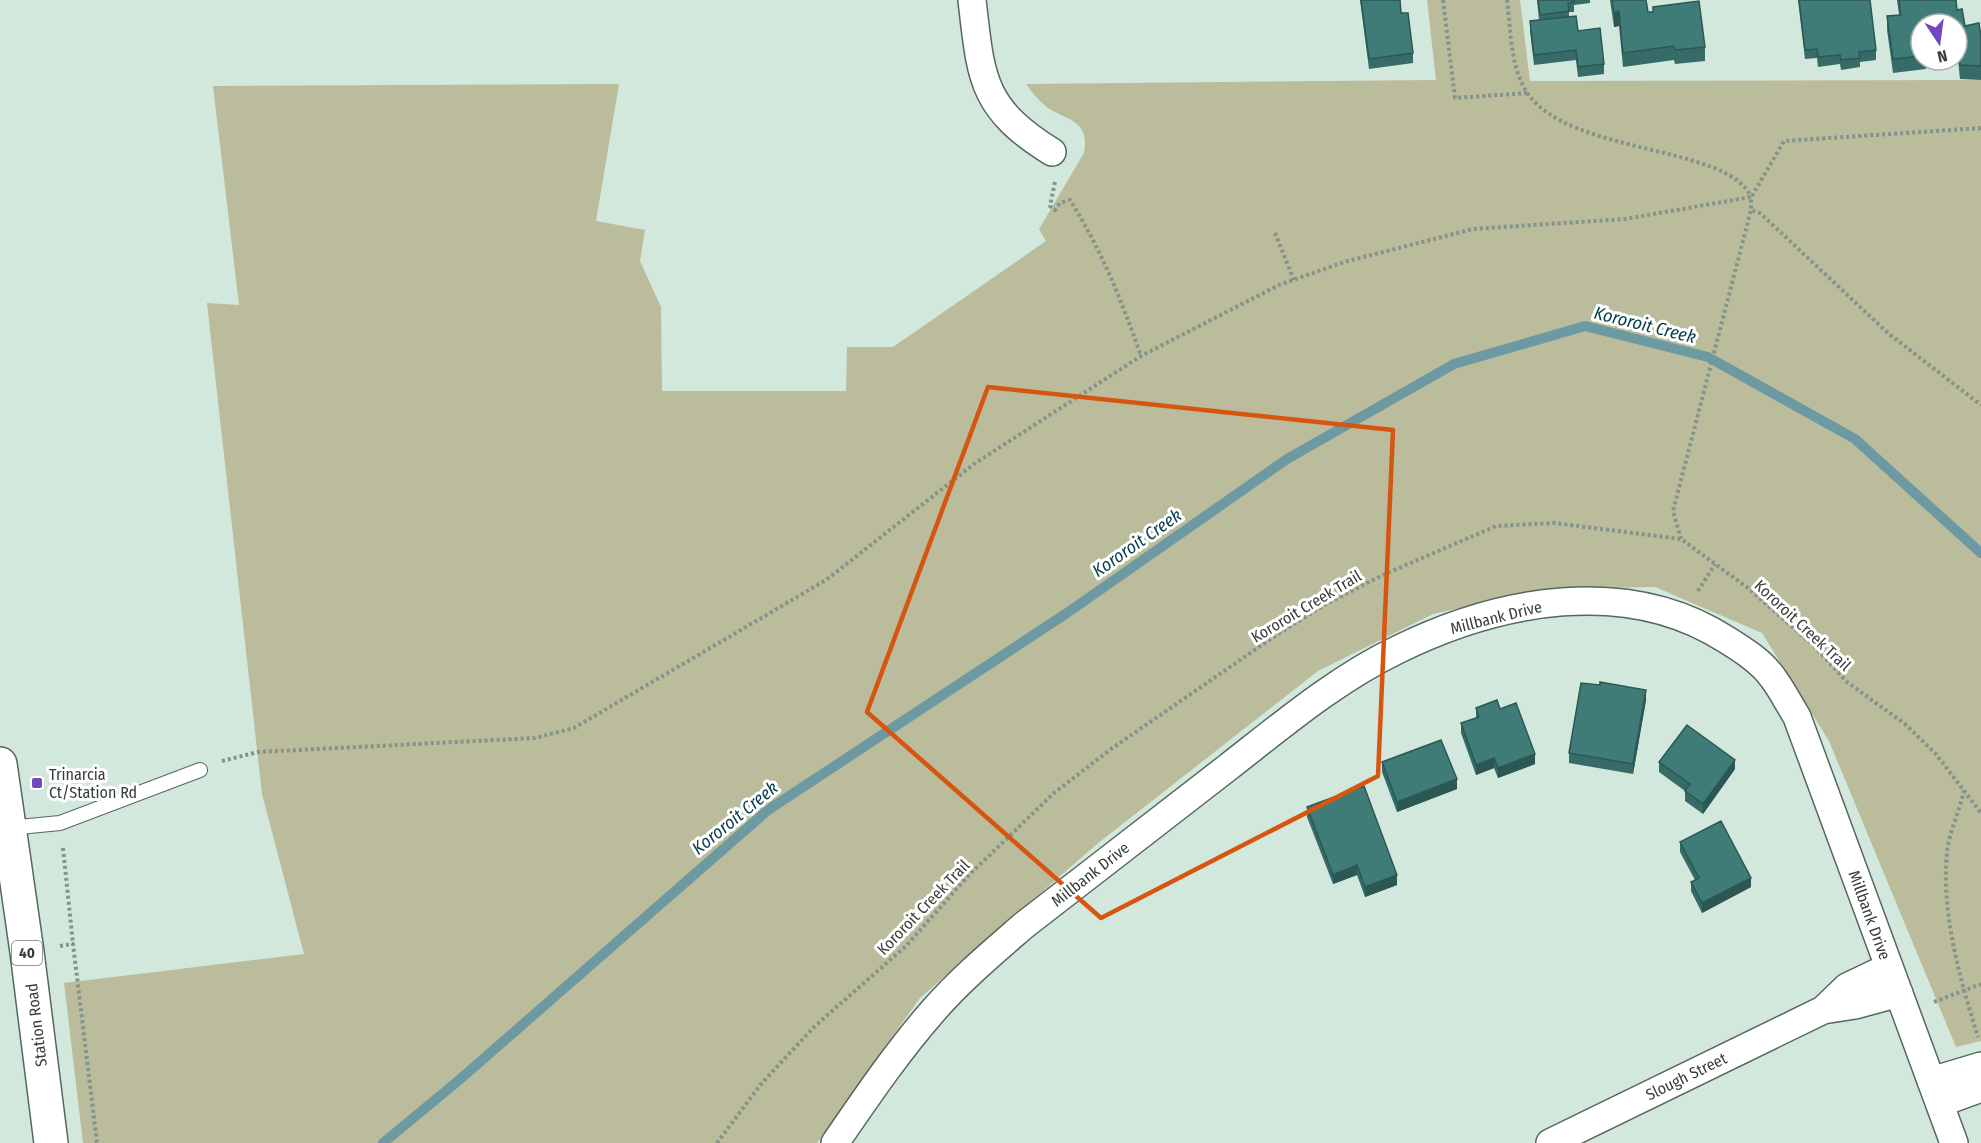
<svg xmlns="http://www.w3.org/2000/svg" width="1981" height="1143" font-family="'Fira Sans Condensed',sans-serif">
  <rect width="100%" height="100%" fill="#d3e8dd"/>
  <path fill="#babc9b" d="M 1427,0 L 1520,0 L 1530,81 L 1981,80 L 1981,1041 L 1956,1047 L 1829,741 L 1762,633 L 1655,587 L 1548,589 L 1433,614 L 1318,671 L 1097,844 L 920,998 L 817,1143 L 83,1143 L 64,983 L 304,954 L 262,794 L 207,303 L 239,305 L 213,86 L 619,84 L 596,221 L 645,230 L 640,261 L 661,307 L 662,391 L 846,391 L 847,347 L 893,347 L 1046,241 L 1039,229 L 1084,153 C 1090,121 1069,121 1048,108 C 1039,101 1032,93 1026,84 L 1436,80 Z"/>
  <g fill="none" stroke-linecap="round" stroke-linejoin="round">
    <path stroke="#6d99a2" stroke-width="10" d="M 383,1143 L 458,1081 L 768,810 L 1067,613 L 1287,459 L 1454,364 L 1585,326 L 1708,357 L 1855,439 L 1981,553"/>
    <defs>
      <path id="service" d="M 9,828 L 60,823 L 200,770"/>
      <path id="minor" d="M 972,0 C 981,78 981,108 1052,152
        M 1823,1010 L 1847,987 L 1889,967
        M 1931,1081 L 1981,1066
        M 1940,1103 L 1981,1088
        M 835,1143 C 866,1098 897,1052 933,1011 C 960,980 992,953 1023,926 C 1091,873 1159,821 1227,768 C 1281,726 1335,680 1397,650 C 1498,600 1627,575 1727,640 C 1743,650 1762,662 1773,678 C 1782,690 1789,704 1797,717 L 1954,1143
        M 1550,1143 L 1823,1010 L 1855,1005 L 1899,993"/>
      <path id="primary" d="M 0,764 L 27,952 L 51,1143"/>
    </defs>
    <use href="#service" stroke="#55675e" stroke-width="16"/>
    <use href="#minor" stroke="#55675e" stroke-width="30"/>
    <use href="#primary" stroke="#55675e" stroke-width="36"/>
    <path stroke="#84938b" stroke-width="4" stroke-dasharray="3 3" stroke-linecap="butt" d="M 1443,0 L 1455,98 L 1528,93
      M 1507,0 C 1511,30 1510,68 1528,94 C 1571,155 1729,145 1751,197
      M 1055,182 L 1050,206 L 1055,210 L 1060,203 L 1070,200 C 1102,251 1121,299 1141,356
      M 1752,196 L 1784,141 L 1981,128
      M 1275,233 L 1294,280
      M 1681,539 L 1673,511 L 1751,210
      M 1698,591 L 1715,564
      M 222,761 L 258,752 L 535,738 L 574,728 L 826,580 L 974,464 L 1141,356 L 1279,285 L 1344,262 L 1473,229 L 1625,219 L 1751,197 L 1751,210 L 1760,213 L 1889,334 L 1981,405
      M 1964,790 C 1960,811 1949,832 1947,852 C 1941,914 1960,979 1978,1037
      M 63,848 L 73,944
      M 60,946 L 73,944 L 97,1143
      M 1934,1002 L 1981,984
      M 717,1143 L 761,1084 L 815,1026 L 906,946 L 969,875 L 1054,793 L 1111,749 L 1275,636 L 1326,604 L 1383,575 L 1496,526 L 1554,523 L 1681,539 L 1748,588 L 1814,646 L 1847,682 L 1905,724 L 1935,753 L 1981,813"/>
    <use href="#service" stroke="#fff" stroke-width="14"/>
    <use href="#minor" stroke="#fff" stroke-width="27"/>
    <use href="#primary" stroke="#fff" stroke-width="33"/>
  </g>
  <path fill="#366b67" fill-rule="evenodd" d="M 1360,0 L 1400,0 L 1401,13 L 1413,53 L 1413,63 L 1369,69 Z
    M 1537,0 L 1590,0 L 1590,3 L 1574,5 L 1574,12 L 1569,12 L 1569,16 L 1578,31 L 1604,64 L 1604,74 L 1578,77 L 1576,60 L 1534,65 L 1530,31 L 1530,21 L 1539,20 Z
    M 1610,0 L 1646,0 L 1648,12 L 1705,47 L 1705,61 L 1675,64 L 1674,60 L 1623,67 L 1619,26 L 1614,27 Z
    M 1798,0 L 1870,0 L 1876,50 L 1876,60 L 1860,62 L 1860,67 L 1841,70 L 1840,64 L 1818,67 L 1817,58 L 1805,59 Z
    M 1897,0 L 1956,0 L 1957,10 L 1965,26 L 1981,37 L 1981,80 L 1960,79 L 1958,60 L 1926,64 L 1926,69 L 1893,73 L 1887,30 L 1887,16 L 1899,15 ZM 1921,24 L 1957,24 L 1957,60 L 1921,60 Z
    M 1646,700 L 1633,774 L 1569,763 L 1569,753 Z
    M 1476,708 L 1500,709 L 1535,764 L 1498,778 L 1494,768 L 1476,775 L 1461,733 L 1461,723 L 1476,718 Z
    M 1382,762 L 1457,789 L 1397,812 L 1382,772 Z
    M 1659,762 L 1735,769 L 1703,814 L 1685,801 L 1685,791 L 1659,772 Z
    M 1307,807 L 1397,885 L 1365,897 L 1357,875 L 1333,884 L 1307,817 Z
    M 1680,842 L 1751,887 L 1702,913 L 1691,891 L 1691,882 L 1695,880 L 1680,852 Z"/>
  <path fill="#2c5754" d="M 1619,11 L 1619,26 L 1614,27 L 1614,13 Z
    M 1646,690 L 1646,700 L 1633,774 L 1633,764 Z
    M 1535,754 L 1535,764 L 1498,778 L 1498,768 Z
    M 1494,758 L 1494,768 L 1476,775 L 1476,765 Z
    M 1735,760 L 1735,769 L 1703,814 L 1703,804 Z
    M 1457,779 L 1457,789 L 1397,812 L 1397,802 Z
    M 1357,865 L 1357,875 L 1333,884 L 1333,875 Z
    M 1397,875 L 1397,885 L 1365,897 L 1365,887 Z
    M 1751,878 L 1751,887 L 1702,913 L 1702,903 Z"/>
  <path fill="#3f7c78" stroke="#2c5754" stroke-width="1.5" d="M 1361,0 L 1400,0 L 1401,13 L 1408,13 L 1413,53 L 1369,59 Z
    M 1538,0 L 1574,0 L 1574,2 L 1568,3 L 1569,11 L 1540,15 Z
    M 1612,0 L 1646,0 L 1648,12 L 1653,12 L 1653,7 L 1699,1 L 1705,47 L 1675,50 L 1674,46 L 1623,53 L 1619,11 L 1614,13 Z
    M 1799,0 L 1870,0 L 1876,50 L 1859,52 L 1860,58 L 1841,60 L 1840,55 L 1818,57 L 1817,49 L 1805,50 Z
    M 1899,0 L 1956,0 L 1957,10 L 1962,9 L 1965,26 L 1979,23 L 1981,37 L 1981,66 L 1960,65 L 1957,46 L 1957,24 L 1921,24 L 1921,56 L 1893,59 L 1887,16 L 1901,15 Z
    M 1576,16 L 1578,31 L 1600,28 L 1604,64 L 1578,67 L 1576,50 L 1534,55 L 1530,21 Z
    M 1600,682 L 1646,690 L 1633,764 L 1569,753 L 1581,683 L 1600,685 Z
    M 1497,700 L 1500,709 L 1516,703 L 1535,754 L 1498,768 L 1494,758 L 1476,765 L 1461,723 L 1479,717 L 1476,708 Z
    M 1687,725 L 1735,760 L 1703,804 L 1685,791 L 1690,784 L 1659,762 Z
    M 1441,740 L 1457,779 L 1397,802 L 1382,762 Z
    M 1364,786 L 1397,875 L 1365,887 L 1357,865 L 1333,875 L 1307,807 Z
    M 1721,821 L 1751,878 L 1702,903 L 1691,882 L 1699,878 L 1680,842 Z"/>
  <path fill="none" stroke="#d65611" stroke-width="4.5" stroke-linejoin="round" d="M 988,387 L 1393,430 L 1378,776 L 1101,918 L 867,712 Z"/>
  <rect fill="#7247bf" stroke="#fff" stroke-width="2" x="31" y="777" width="12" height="12" rx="3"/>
  <g text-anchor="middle" stroke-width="6" stroke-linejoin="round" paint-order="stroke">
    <rect fill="#fff" stroke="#727975" stroke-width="1.5" x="12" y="941" width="30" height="24" rx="4.5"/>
    <g font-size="15" font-weight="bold" fill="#363f3a">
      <text x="27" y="958">40</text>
    </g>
    <g font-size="16" fill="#363f3a" stroke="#fff">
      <text transform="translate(1306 606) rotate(-31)" y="6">Kororoit Creek Trail</text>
      <text transform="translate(1496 617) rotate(-14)" y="6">Millbank Drive</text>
      <text transform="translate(1803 625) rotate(43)" y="6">Kororoit Creek Trail</text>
      <text transform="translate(1090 874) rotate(-38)" y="6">Millbank Drive</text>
      <text transform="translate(923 907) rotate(-46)" y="6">Kororoit Creek Trail</text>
      <text transform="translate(1870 915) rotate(70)" y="6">Millbank Drive</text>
      <text transform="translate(36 1025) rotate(-97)" y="6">Station Road</text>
      <text transform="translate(1686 1076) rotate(-26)" y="6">Slough Street</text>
    </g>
    <g font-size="16" fill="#363f3a" stroke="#fff" text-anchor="start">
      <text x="49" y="780">Trinarcia<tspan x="49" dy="18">Ct/Station Rd</tspan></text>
    </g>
    <g font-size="18" font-style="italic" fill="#073e49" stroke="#fff">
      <text transform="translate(1645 325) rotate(14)" y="6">Kororoit Creek</text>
      <text transform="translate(1137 543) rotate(-35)" y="6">Kororoit Creek</text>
      <text transform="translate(735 818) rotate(-39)" y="6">Kororoit Creek</text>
    </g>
  </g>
  <g transform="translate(1939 42) rotate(167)"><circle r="28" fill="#ffffff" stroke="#afb2b0" stroke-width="1.5"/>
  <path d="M0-4.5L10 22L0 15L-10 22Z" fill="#7247bf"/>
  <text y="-9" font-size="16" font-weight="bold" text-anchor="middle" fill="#363f3a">N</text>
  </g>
</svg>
